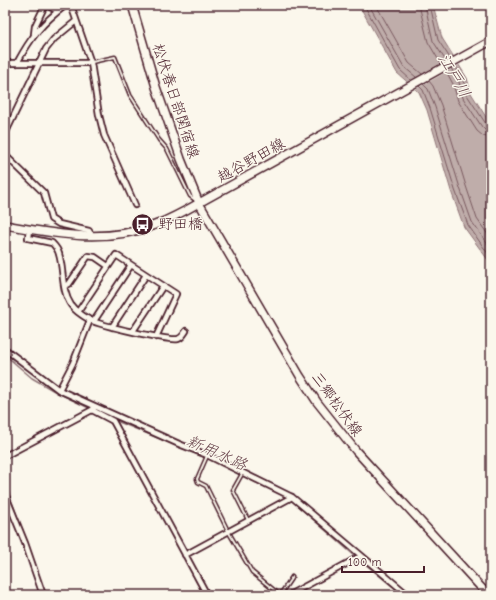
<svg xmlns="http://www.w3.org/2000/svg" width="496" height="600" font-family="'Comic Neue','Klee One',sans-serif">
  <rect width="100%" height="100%" fill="#fbf7ec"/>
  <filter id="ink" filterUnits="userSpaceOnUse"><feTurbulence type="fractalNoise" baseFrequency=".025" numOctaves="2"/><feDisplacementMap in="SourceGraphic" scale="8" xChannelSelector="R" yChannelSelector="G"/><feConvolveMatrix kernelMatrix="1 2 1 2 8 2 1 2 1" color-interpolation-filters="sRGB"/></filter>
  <g filter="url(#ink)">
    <path fill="#bfadaa" stroke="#907477" d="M 359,5 L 433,5 L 442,38 L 467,78 L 471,93 L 491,125 L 491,264 L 464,227 L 451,191 L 427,110 L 419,92 L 397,73 Z"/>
    <path fill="#fbf7ec" d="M 455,55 L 461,64 L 414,90 L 405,83 Z"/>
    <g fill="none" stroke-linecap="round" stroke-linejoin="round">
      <path stroke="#79585e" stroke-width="1" d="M 364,5 L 400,70 L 411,80
        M 369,5 L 404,67 L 416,77
        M 376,5 L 409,63 L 422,74
        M 419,5 L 428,42 L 441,64
        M 425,5 L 433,41 L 446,61
        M 430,5 L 438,40 L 450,58
        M 455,66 L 464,80 L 467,95 L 486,124 L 491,126
        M 451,68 L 459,82 L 463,98 L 482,127 L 486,131 L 491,131
        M 446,71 L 453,84 L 458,101 L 477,131 L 483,136 L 491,138
        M 429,81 L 433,86 L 441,105 L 466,186 L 477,219 L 491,239
        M 423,84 L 428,89 L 435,107 L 460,188 L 472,222 L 491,249
        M 419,86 L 423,90 L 430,108 L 455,190 L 468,225 L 491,258"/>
      <path stroke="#907477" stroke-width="1.5" d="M 5,355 L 32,378 L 56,392 L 91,409
        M 114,420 L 209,459 L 288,498
        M 109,421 L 115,429
        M 141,478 L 204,595
        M 5,483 L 21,526
        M 291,500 L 356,557
        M 359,559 L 403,595
        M 40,581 L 46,595"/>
      <defs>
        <path id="lane" d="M 92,62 L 115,57 L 130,95 L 159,140 L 167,149 L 190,196 L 194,199
          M 207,456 L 197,479 L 198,482 L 206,486 L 228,531 L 252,572 L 280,595
          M 242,474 L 233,490 L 248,520
          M 280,595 L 292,577"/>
        <path id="street" d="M 46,5 L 58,11
          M 71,5 L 91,63 L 99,115 L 104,135 L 135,205
          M 34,34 L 35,26 L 45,5
          M 5,63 L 91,63
          M 17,63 C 31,37 42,23 66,5
          M 5,134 L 46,49 L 54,39 L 76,21
          M 5,155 L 44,193 L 51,219 L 59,224 L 89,231 L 92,236
          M 29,229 L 28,238 L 52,243 C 55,246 58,250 59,254 C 64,270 61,290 71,305 C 75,311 83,316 90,320 C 100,325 168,341 178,339 C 182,338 184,334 186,331
          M 65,286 L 69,284 L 88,256 L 95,257 L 108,266
          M 78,312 L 116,255 L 176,294 L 156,337
          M 94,321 L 131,265
          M 112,327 L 146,275
          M 133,331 L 163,286
          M 5,349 L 59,390 L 179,444 L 207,455 L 292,497 L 408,595
          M 59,390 L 73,363 L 90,320
          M 92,410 L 113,421 L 207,595
          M 5,456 L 92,410 L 94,408
          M 5,494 L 25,543 L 43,595
          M 185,555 L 292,497
          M 289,595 L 361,556"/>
        <path id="primary" d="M 132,5 L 156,87 L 181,159 L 199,203 L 300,376 L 317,402 L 356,451 L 488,595
          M 5,225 C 56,234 105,244 155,225 C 170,219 185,211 199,203 L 491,41"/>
      </defs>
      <use href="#lane" stroke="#4a1f2b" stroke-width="5"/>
      <use href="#street" stroke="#4a1f2b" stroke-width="8"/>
      <use href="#primary" stroke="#4a1f2b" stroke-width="10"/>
      <use href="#lane" stroke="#fbf7ec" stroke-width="2"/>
      <use href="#street" stroke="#fbf7ec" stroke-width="4.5"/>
      <use href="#primary" stroke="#fbf7ec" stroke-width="7"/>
    </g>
  </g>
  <defs>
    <symbol id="bus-disc" viewBox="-11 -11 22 22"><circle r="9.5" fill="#4a1f2b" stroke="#fbf7ec"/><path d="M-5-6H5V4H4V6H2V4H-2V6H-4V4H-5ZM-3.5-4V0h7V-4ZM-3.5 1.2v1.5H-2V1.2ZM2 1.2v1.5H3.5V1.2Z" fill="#fff"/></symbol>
  </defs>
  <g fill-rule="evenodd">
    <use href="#bus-disc" x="130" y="212" width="25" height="25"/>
  </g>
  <g text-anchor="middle" stroke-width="3" stroke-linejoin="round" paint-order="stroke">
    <g font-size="15" fill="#4a1f2b" stroke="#fbf7ec">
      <text transform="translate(176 101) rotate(72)" y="5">松伏春日部関宿線</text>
      <text transform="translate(251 160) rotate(-29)" y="5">越谷野田線</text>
      <text transform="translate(337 404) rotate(54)" y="5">三郷松伏線</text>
    </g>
    <g font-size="15" fill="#4a1f2b" stroke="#fbf7ec" text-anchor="start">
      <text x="158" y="229">野田橋</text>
    </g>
    <g font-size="16" font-style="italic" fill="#6d4a51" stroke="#fbf7ec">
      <text transform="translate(455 75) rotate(60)" y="6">江戸川</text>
      <text transform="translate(217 452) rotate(24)" y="6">新用水路</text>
    </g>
  </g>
  <rect width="496" height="600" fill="none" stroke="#fbf7ec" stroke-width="20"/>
  <rect x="10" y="10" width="476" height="580" fill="none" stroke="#4a1f2b" stroke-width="1.5" filter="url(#ink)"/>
  <path d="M342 566v6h82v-6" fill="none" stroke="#4a1f2b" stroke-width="2"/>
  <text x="348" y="566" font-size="12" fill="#4a1f2b" stroke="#fbf7ec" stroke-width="3" paint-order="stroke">100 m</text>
</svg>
